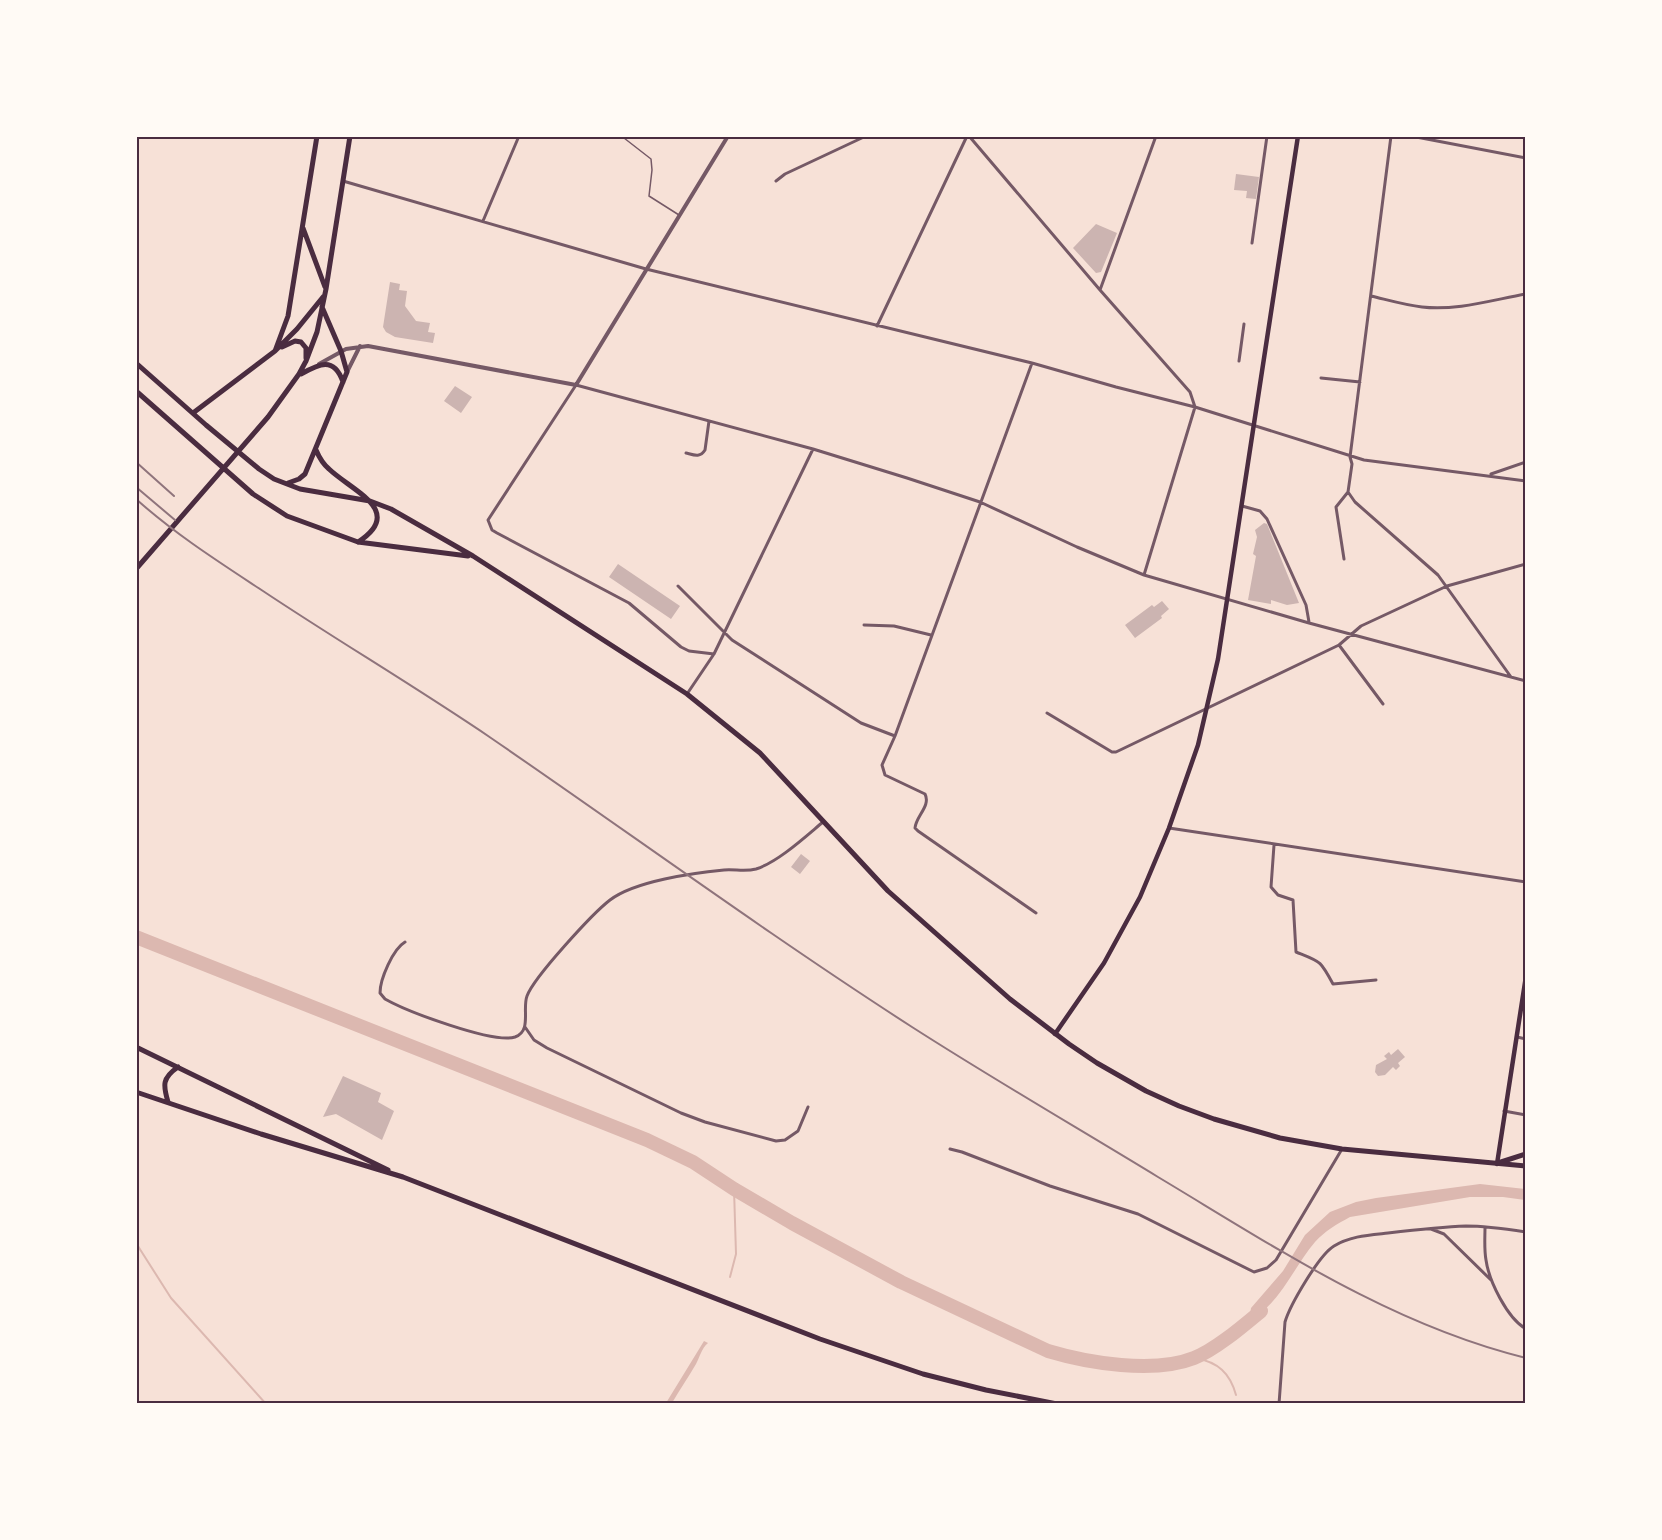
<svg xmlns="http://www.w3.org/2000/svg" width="1662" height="1540" font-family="'Space Grotesk',sans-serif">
  <rect width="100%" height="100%" fill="#f7e1d7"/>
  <path fill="#dcb8b0" d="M 1480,1184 L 1525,1189 L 1525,1200 L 1503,1197 L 1470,1197 L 1350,1217 C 1337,1224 1325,1231 1315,1242 C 1293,1268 1280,1304 1249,1321 L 1251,1308 L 1283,1271 L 1305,1235 L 1330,1212 L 1356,1202 L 1376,1198 Z
    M 704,1341 L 708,1343 C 701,1349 700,1357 696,1364 C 688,1378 680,1389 672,1403 L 666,1403 Z"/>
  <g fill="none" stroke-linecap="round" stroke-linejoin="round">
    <path stroke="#dcb8b0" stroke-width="2" d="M 136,1243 L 171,1298 L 266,1404
      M 730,1277 L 736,1254 L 734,1189
      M 1195,1358 C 1218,1362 1230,1373 1236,1395"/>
    <path stroke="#dcb8b0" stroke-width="14" d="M 136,937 L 647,1140 L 693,1162 L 734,1189 L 792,1223 L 901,1282 L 1048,1351 C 1088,1363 1154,1374 1194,1358 C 1215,1350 1243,1326 1261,1311"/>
  </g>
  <path fill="#ccb4b1" d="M 1236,174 L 1259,177 L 1256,199 L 1246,198 L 1247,191 L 1234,190 Z
    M 1096,224 L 1117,233 L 1101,272 L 1096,273 L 1073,248 Z
    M 390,282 L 400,284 L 399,290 L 407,291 L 405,306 L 416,321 L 430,323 L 428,332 L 435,333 L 433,343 L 395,337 L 386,332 L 383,327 Z
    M 455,386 L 472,397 L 461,413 L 444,401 Z
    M 1264,523 L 1267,524 L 1299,603 L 1287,605 L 1271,600 L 1271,604 L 1248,600 L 1256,556 L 1253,554 L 1257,537 L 1255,530 Z
    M 618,564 L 680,606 L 671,619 L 609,577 Z
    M 1162,601 L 1169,609 L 1161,616 L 1162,618 L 1135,638 L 1125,625 L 1152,605 L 1154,607 Z
    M 801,854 L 810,861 L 800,874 L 791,867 Z
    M 1398,1049 L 1405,1057 L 1398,1063 L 1400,1066 L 1396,1070 L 1393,1067 L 1385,1075 L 1378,1076 L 1375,1072 L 1376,1065 L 1387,1059 L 1384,1056 L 1389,1052 L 1391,1055 Z
    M 343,1076 L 381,1093 L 378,1102 L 394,1111 L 382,1140 L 336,1114 L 323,1117 Z"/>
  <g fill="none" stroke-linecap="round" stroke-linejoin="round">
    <path stroke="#755966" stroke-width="1.5" d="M 624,138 L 651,159 L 652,170 L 649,196 L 679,215"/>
    <path stroke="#755966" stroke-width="3" d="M 969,136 L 1100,290 L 1190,392 L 1195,407 L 1144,575
      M 1391,136 L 1350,457 L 1352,464 L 1348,492 L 1355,502 L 1438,575 L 1511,677
      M 1411,136 L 1526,158
      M 343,181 L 646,269 L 1032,363 L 1116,387 L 1195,407 L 1364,460 L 1526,481
      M 776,181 L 785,174 L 866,136
      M 483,221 L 519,136
      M 1252,243 L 1267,136
      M 1100,290 L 1156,136
      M 1371,296 C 1388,300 1405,305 1422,307 C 1456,311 1492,300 1526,294
      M 877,326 L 967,136
      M 1239,361 L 1244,324
      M 1032,363 L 895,736 L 882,765 L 885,775 L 925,794 C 931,806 916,816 915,828 L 918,831 L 1036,913
      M 1321,378 L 1360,382
      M 686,453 C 694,455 700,458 705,450 L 709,421
      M 1491,474 L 1526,462
      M 1242,506 L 1260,511 L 1267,519 L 1306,605 L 1309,622
      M 1344,559 L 1336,507 L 1348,492
      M 678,586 L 732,640 L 861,723 L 895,736
      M 864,625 L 894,626 L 931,635
      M 1339,645 L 1383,704
      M 714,654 L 689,651 L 681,647 L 629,603 L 497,533 L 492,530 L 488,520 L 576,385 L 813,449 L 907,478 L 980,502 L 1077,547 L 1144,575 L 1309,623 L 1526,681
      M 687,694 L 714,654 L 813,449
      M 1047,713 L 1112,752 L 1116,752 L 1339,645 L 1361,626 L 1447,586 L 1526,564
      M 1169,828 L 1526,882
      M 1274,845 L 1271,887 L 1278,895 L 1293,900 L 1296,952 C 1321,962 1320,960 1333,984 L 1376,980
      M 405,942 C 393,949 380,979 380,993 L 385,999 C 406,1011 493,1044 515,1037 C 532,1031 522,1009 527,996 C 534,977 593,913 610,900 C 635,881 693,873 724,870 C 735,869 745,872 756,869 C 778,862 805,837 823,822
      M 525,1027 L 534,1040 L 547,1048 L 681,1113 L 705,1122 L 776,1141 L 785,1140 L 798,1131 L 808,1107
      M 1517,1037 L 1526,1039
      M 1504,1111 L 1526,1115
      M 950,1149 L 962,1152 L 1050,1186 L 1138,1214 L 1254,1272 L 1267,1268 L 1276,1260 L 1342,1149
      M 1485,1227 C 1485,1238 1484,1249 1486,1260 C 1489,1281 1507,1318 1526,1329
      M 1431,1229 L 1444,1234 L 1491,1280
      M 1279,1404 L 1285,1322 C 1290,1305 1319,1255 1334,1246 C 1350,1236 1370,1235 1388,1233 C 1414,1230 1440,1227 1466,1226 C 1486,1226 1506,1229 1526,1232"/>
    <path stroke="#755966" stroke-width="4" d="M 319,364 L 346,349 L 368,346 L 576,385 L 728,136
      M 347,372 L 360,346"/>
    <path stroke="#4a2c40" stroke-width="4.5" d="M 1055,1034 L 1104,963 L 1140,897 L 1169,828 L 1198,745 L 1218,659 L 1298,136
      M 1497,1164 L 1526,976"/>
    <path stroke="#4a2c40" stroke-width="5" d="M 303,228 L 325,287
      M 282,347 L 295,341 L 301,342 L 306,348 L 306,358
      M 275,351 L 288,316 L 317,136
      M 136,363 L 206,425 L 259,469 L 274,479 L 300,489 L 370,501 L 391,509 L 473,556 L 687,694 L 760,753 L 888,891 L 1010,999 L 1069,1044 L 1097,1063 L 1146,1091 L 1179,1106 L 1214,1119 L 1280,1138 L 1342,1149 L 1526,1166
      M 301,374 C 319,364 334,356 343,382
      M 136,391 L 253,494 L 287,516 L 358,542 L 468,556
      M 193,413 L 275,351 L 297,329 L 323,297
      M 316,450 C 319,457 323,464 329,469 C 352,491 406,511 358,542
      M 288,483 L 299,479 L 305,474 L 347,372 L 341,351 L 322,307
      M 136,569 L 268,417 L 299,374 L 306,361 L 317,332 L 326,289 L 350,136
      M 136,1047 L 388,1170
      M 136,1092 L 261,1134 L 403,1177 L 820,1339 L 923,1374 L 986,1390 L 1057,1404
      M 168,1102 C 163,1085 162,1078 178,1067
      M 1501,1162 L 1526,1154"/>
    <path stroke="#8f747c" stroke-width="2" d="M 136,462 L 174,496
      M 136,487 L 175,520
      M 136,499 C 175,534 219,562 263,591 C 338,641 416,687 491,738 C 631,834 769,935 912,1027 C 993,1079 1076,1127 1158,1177 C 1275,1247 1391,1325 1526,1358"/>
  </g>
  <rect width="1662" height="1540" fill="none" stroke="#fffaf5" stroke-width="276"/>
  <rect x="138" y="138" width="1386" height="1264" fill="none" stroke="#4a2c40" stroke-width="2"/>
</svg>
